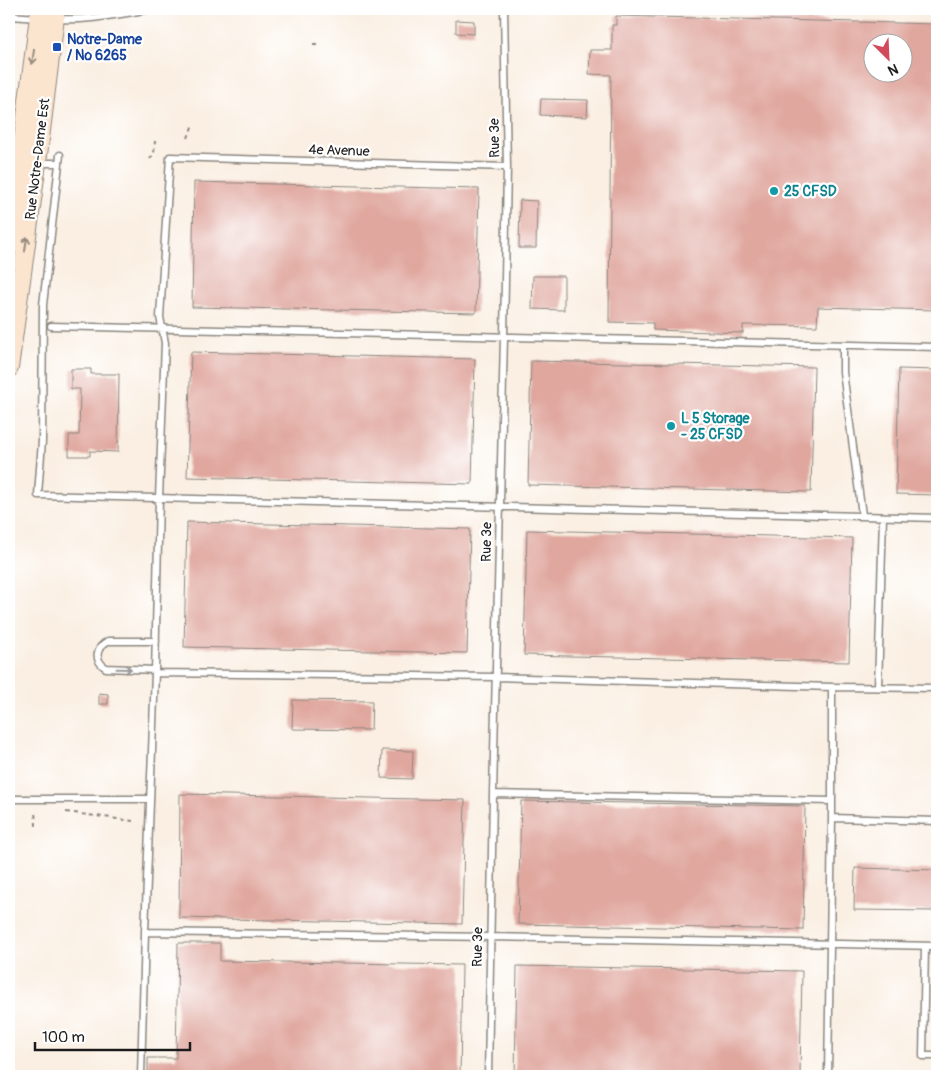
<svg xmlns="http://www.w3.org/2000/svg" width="946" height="1085" font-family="Pangolin,sans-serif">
  <rect width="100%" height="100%" fill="#fff"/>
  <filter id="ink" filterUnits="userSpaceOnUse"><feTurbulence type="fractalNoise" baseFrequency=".02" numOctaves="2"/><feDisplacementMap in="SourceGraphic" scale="10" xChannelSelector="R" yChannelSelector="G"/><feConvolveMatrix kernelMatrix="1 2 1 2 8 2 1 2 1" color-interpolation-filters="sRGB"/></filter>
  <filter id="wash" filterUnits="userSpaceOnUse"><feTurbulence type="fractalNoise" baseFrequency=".0096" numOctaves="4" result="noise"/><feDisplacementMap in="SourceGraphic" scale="20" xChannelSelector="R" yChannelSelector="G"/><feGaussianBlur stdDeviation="1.12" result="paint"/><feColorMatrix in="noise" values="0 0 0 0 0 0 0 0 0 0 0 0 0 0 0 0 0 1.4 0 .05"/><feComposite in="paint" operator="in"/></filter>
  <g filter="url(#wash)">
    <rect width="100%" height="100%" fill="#faefe2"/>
    <g id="blocks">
      <path fill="#e0a79f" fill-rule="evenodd" d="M 616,16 L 937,24 L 937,310 L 818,307 L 817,326 L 743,325 L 743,333 L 653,330 L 653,323 L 609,322 L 611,75 L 589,74 L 590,50 L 612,50 L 612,25 L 616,25 ZM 874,42 L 904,42 L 904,72 L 874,72 Z
        M 456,20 L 474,21 L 474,34 L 456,33 Z
        M 541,99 L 588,100 L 587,117 L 540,115 Z
        M 194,182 L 479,189 L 476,313 L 192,307 Z
        M 520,200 L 537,201 L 536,248 L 519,248 Z
        M 533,276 L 564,276 L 564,310 L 532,309 Z
        M 191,352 L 475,359 L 472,484 L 187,477 Z
        M 531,361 L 814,367 L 811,492 L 528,485 Z
        M 71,369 L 91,369 L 91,374 L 119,374 L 118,452 L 90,451 L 90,456 L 69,456 L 69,435 L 79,435 L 80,389 L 71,389 Z
        M 899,369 L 937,370 L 937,495 L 896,494 Z
        M 187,522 L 470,529 L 467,653 L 184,647 Z
        M 527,530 L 852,538 L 849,662 L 524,655 Z
        M 99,693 L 108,694 L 108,704 L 99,704 Z
        M 293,700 L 372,701 L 371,730 L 292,729 Z
        M 382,750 L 413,751 L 412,779 L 381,778 Z
        M 180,794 L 465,800 L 462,924 L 179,918 Z
        M 521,801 L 805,806 L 803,930 L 518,924 Z
        M 855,868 L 937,870 L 937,911 L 854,910 Z
        M 178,943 L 220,943 L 220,961 L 462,965 L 460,1076 L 148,1076 L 148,1058 L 176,1058 Z
        M 517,966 L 802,971 L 800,1076 L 515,1076 Z"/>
    </g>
  </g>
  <g filter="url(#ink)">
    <use href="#blocks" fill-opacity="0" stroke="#8b867f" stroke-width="1"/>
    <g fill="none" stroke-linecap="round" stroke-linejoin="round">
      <defs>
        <path id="lane" d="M 11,16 L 38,18
          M 56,19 C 88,21 119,14 151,9
          M 60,155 L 43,305 L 42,441 L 38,495 L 937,518
          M 38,163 L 59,163
          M 51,326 L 937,347
          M 843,345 L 843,372 L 862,515
          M 155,670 L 106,668 C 94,660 95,648 108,641 L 156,641
          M 155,673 L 496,677 L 832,687 L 937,688
          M 878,687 L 883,517
          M 493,794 L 832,801
          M 9,799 L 150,799
          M 832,818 L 937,821
          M 145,932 L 490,937 L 937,946
          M 925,946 L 923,1056 L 937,1056
          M 141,1076 L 145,932 L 155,673 L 159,498 L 165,343 L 160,317 L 170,157 L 507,167
          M 488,1076 L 493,794 L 504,337 L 507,167 L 504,9
          M 828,1076 L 832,818 L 832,687"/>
        <path id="secondary" d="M 9,246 L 40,9
          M 9,368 L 37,163 L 56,9"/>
      </defs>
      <use href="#lane" stroke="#8b867f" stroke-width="9"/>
      <use href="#secondary" stroke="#8b867f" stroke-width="20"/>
      <path stroke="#8b867f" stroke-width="2" stroke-dasharray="4 4" stroke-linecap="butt" d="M 313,44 L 320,44
        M 188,138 L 193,124
        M 150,159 L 154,154 L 155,141
        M 66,812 L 133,821
        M 35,825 L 36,825 L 35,811"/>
      <use href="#lane" stroke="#fff" stroke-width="6"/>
      <use href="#secondary" stroke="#fbe5cf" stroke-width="18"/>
    </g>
    <defs><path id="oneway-shaft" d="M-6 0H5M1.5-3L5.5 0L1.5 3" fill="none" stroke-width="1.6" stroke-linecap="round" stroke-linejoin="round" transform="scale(1.25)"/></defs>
    <g stroke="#978b7e">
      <use href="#oneway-shaft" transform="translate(33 57) rotate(98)"/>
      <use href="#oneway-shaft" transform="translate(26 244) rotate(-82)"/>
    </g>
    <use stroke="#999" href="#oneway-shaft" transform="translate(124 669) rotate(1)"/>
  </g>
  <rect fill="#1a4fb4" stroke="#fff" stroke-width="2" x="52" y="42" width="10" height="10" rx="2.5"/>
  <g fill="#0f9aa8" stroke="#fff" stroke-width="2">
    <circle cx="774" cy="191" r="5"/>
    <circle cx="671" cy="426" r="5"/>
  </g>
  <g text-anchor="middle" stroke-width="4.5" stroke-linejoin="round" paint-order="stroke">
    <g font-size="14" font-weight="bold" fill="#164399" stroke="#fff" text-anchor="start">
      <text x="67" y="44">Notre-Dame<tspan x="67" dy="16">/ No 6265</tspan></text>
    </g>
    <g font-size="14" fill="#1c1c1c" stroke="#fff">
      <text transform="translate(494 138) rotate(-91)" y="5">Rue 3e</text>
      <text transform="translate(339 150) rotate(2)" y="5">4e Avenue</text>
      <text transform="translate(37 159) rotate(-83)" y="5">Rue Notre-Dame Est</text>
      <text transform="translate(486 542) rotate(-89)" y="5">Rue 3e</text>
      <text transform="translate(477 947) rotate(-89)" y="5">Rue 3e</text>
    </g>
    <g font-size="14" font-weight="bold" fill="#0d838f" stroke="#fff" text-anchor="start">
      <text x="784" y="196">25 CFSD</text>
      <text x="681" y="423">L 5 Storage<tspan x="681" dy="16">- 25 CFSD</tspan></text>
    </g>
  </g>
  <rect width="946" height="1085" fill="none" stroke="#fff" stroke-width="30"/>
  <g transform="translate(888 58) rotate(156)"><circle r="24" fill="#ffffff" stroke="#a4a4a4"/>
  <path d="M0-4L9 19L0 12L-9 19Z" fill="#d1495b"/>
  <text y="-8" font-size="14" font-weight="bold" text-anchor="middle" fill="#1c1c1c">N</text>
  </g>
  <path d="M35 1042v8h155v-8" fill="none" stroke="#1c1c1c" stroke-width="2.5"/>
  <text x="42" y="1042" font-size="15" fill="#1c1c1c" stroke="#ffffff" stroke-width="4" paint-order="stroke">100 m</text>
</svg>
